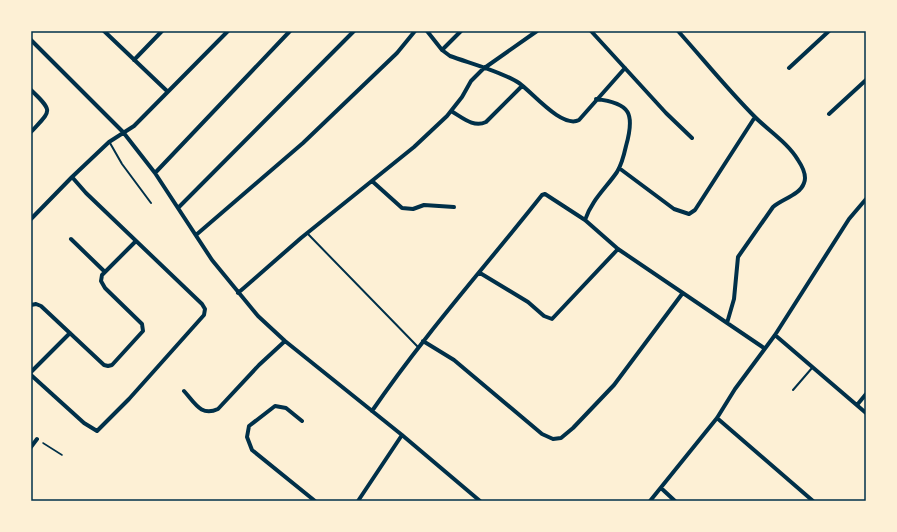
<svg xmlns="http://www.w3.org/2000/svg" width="897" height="532" font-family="'PT Sans',sans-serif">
  <rect width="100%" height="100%" fill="#fdf0d5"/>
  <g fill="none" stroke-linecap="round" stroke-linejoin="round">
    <path stroke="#003049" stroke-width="1.5" d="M 43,443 L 62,455"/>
    <path stroke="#003049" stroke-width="2" d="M 110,143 L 122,164 L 151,203
      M 307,233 L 418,347
      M 793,390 L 812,368"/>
    <path stroke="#003049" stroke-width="4" d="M 104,31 L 167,91
      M 427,31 L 442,50 L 450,56 C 469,63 503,72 519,83 C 532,92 562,129 579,120 L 625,68
      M 591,31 L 666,113 L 692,138
      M 678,31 C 704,60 728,90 755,117 C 769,131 788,143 798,160 C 802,166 807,176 804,183 C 800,195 782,199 773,207 L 738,257 L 734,299 L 727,323
      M 31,40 L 123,132 L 155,173 L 212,260 L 258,316 L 285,341 L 402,435 L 480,501
      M 442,50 L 461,31
      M 134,60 L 162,31
      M 789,68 L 829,31
      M 31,90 C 54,112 51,110 31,132
      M 451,111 C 462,117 473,128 486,122 L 522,86
      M 829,114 L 866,80
      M 619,168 L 674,209 L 689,214 L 695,210 L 755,117
      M 155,173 L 290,31
      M 72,177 L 109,142 L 134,126 L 228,31
      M 372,181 L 402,208 L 413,209 L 424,205 L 454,207
      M 179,207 L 354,31
      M 31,219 L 72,177 L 86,193 L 202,304 L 205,309 L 204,315 L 129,399 L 97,431 L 84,423 L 31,375
      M 585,220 C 591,201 606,188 617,172 C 622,164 624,155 626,146 C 635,114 631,103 596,99
      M 196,235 L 303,143 L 397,53 L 415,31
      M 71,239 L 105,272
      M 480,273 L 528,302 L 544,316 L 552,319 L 618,249
      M 238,293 L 301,238 L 414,147 L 447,116 L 462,97 L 471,81 L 483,69 L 537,31
      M 31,305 L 36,304 L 41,306 L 104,365 L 108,366 L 112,365 L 143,331 L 142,324 L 105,288 L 101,281 L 102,275 L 136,241
      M 775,335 L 866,413
      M 423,341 L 454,360 L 542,434 L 553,439 L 561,438 L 573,428 L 614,385 L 682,294
      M 31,372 L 70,333
      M 184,391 C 195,403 201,417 218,409 L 259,365 L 285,341
      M 857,405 L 866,394
      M 372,411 C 424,335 485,267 542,195 L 545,194 L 585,220 L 618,249 L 764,348
      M 717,418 L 813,501
      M 302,421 L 286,408 L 275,406 L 249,426 L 247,437 L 252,450 L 315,501
      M 31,447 L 37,439
      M 661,488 L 675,501
      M 358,501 L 402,435
      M 650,501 L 717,418 L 735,389 L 775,335 L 849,219 L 866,199"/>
  </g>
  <rect width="897" height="532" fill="none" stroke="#fdf0d5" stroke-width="64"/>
  <rect x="32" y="32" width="833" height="468" fill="none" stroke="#003049" stroke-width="1.5"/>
</svg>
